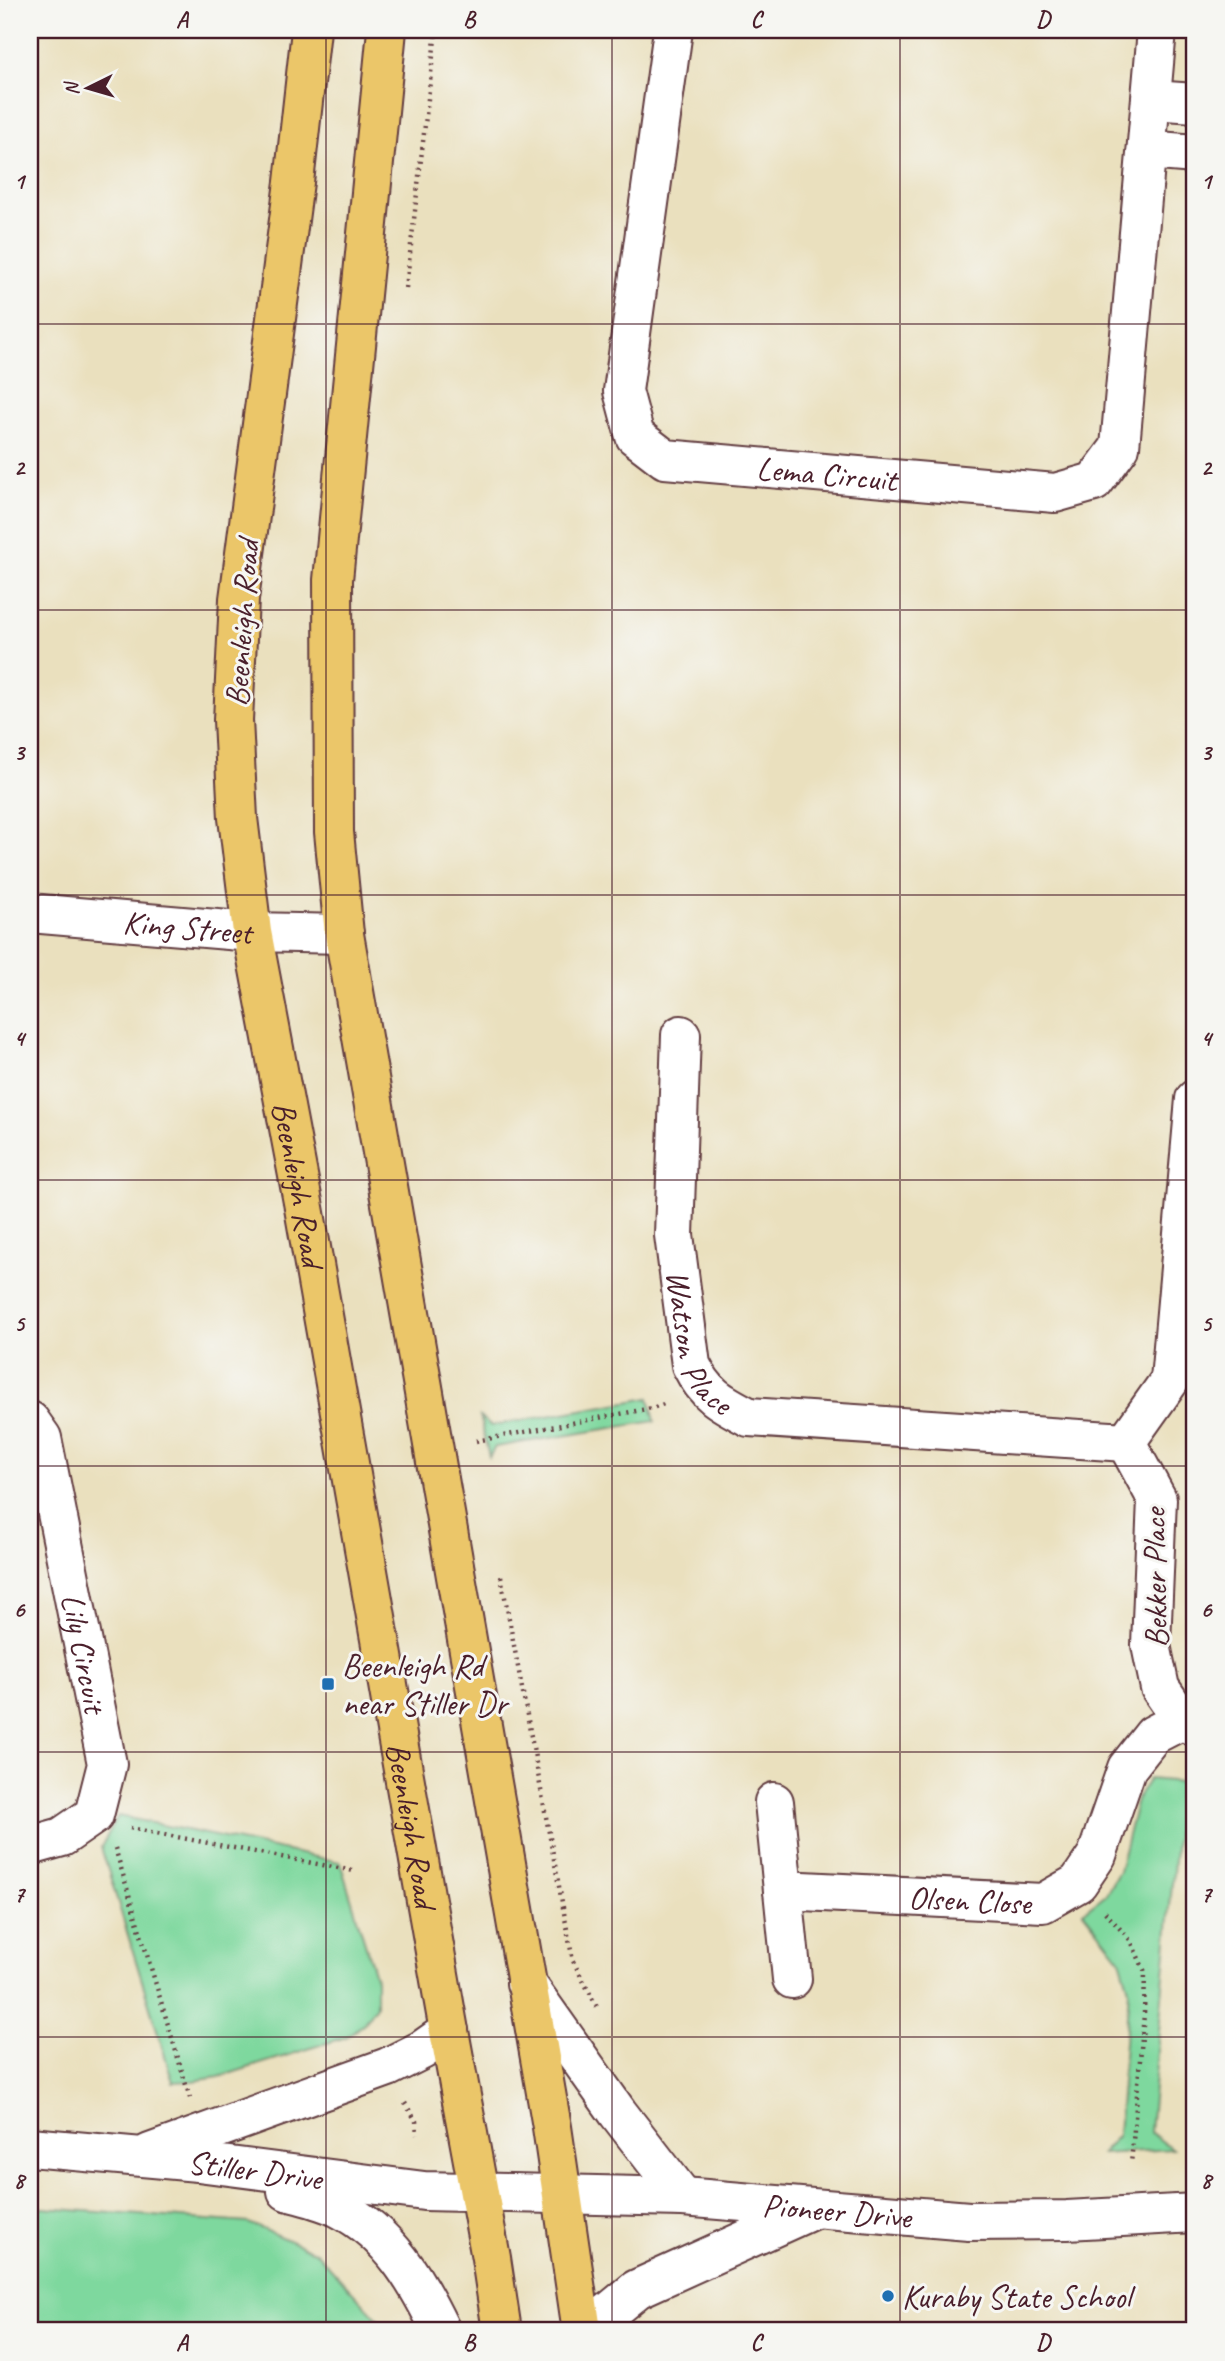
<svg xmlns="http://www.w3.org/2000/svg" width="1225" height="2361" font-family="Caveat,sans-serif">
  <rect width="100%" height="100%" fill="#f6f6f2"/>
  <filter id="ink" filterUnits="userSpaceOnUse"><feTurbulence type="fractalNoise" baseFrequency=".0143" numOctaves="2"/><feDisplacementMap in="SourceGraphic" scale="14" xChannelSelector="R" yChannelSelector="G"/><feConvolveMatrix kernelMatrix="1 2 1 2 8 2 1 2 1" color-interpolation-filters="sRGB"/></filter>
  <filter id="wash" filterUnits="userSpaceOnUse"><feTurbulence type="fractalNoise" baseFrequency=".00686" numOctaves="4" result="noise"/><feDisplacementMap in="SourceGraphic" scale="28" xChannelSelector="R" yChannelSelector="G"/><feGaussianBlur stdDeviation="1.57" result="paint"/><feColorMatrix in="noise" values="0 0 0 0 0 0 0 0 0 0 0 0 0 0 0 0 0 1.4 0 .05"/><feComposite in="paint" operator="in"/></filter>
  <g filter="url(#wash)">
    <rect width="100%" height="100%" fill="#eae0be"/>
    <path fill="#7ed89e" stroke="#647c64" stroke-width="2" d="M 649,1398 L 655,1421 L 495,1447 L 489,1457 L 480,1417 L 491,1426 Z
      M 1149,1779 L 1181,1782 L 1150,2132 L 1172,2149 L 1101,2154 L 1118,2135 L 1129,1989 L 1120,1959 L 1083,1912 L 1106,1894 L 1119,1871 L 1138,1796 Z
      M 118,1816 L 340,1862 L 376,1979 L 376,2006 L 364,2023 L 346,2037 L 219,2077 L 193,2081 L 173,2082 L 101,1847 Z
      M 30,2207 L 249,2223 L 316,2252 L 378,2319 L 385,2331 L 30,2331 Z"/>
  </g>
  <g filter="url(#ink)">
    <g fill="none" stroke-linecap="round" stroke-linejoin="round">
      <defs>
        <g id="minor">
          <path id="s1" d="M 673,30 L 623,391 L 635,436 L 665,459 L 1055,493 L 1094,482 L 1120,447 L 1157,30"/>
          <path d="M 1152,100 L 1195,103"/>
          <path d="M 1147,150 L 1195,154"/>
          <path id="s2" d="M 30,913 L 252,932 L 344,934"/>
          <path id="s3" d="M 681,1035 L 674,1235 L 691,1365 C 706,1395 720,1402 749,1417 L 1126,1442"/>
          <path d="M 1195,1099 L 1170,1380 L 1126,1442 L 1157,1499 L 1151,1645 L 1160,1688 L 1182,1720 L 1195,1727"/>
          <path id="s4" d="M 30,1421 L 42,1438 L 107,1764 L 94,1815 L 62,1837 L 30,1846"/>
          <path d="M 774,1802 L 792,1979"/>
          <path id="s5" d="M 783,1890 L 1043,1903 L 1078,1883 L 1097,1855 L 1127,1768 L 1153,1735 L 1182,1720"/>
          <path d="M 526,1983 L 618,2113 L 683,2197"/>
          <path id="s6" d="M 30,2147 L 198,2162 L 424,2191 L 683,2197 L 969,2221 L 1067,2220 L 1195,2213"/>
          <path d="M 150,2153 L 388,2067 L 422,2050 L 449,2031"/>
          <path d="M 287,2191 C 304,2196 323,2200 339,2208 C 390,2234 417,2281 441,2331"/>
          <path d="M 592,2331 L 608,2313 L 637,2289 L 814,2209"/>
        </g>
        <g id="major">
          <path id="s7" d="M 311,30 L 294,182 L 239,599 L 233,720 L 238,818 L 252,932 L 303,1202 L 449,2031 L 491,2258 L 502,2331"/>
          <path d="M 387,30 L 333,580 L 334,832 L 344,934 L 552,2127 L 582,2331"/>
        </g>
      </defs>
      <use href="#minor" stroke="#623c41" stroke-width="42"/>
      <use href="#major" stroke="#623c41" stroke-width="42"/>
      <path stroke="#623c41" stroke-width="4.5" stroke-dasharray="2 5" stroke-linecap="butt" d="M 406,288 L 436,30
        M 476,1441 L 652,1408 L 667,1403
        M 501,1576 L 573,1961 L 598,2009
        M 130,1828 L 354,1871
        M 115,1848 L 190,2098
        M 1105,1912 L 1131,1941 L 1145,1972 L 1144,2014 L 1131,2164
        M 405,2103 L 416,2121 L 417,2135"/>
      <use href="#minor" stroke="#fff" stroke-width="38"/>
      <use href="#major" stroke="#ebc669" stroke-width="38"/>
    </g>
  </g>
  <path fill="none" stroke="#4a1f2b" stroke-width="2" stroke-opacity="0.55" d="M 326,30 L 326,2331M 612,30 L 612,2331M 900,30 L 900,2331M 30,324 L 1195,324M 30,610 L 1195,610M 30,895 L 1195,895M 30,1180 L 1195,1180M 30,1466 L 1195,1466M 30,1752 L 1195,1752M 30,2037 L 1195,2037"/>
  <g fill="#1f6fb2" stroke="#f6f6f2" stroke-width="2.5">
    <rect x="321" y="1677" width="14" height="14" rx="3.5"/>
    <circle cx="888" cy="2296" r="7"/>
  </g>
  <g text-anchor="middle" stroke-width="6" stroke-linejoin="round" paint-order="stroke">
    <g font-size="33" fill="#4a1f2b" stroke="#f6f6f2">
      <text dy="12" stroke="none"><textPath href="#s1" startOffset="611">Lema Circuit</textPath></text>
      <text transform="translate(241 623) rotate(-86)" y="12">Beenleigh Road</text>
      <text dy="12" stroke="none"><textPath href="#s2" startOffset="158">King Street</textPath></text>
      <text dy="12" stroke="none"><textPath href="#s7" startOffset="1164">Beenleigh Road</textPath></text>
      <text dy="12" stroke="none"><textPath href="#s3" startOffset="312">Watson Place</textPath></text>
      <text transform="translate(1154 1578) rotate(-91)" y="12">Bekker Place</text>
      <text dy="12" stroke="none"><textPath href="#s4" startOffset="240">Lily Circuit</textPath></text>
      <text dy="12" stroke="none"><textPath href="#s7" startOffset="1815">Beenleigh Road</textPath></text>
      <text dy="12" stroke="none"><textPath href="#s5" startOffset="187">Olsen Close</textPath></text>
      <text dy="12" stroke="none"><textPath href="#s6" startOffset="226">Stiller Drive</textPath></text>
      <text dy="12" stroke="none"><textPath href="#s6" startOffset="810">Pioneer Drive</textPath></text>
    </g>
    <g font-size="33" fill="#4a1f2b" stroke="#f6f6f2" text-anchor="start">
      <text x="342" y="1677">Beenleigh Rd<tspan x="342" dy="38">near Stiller Dr</tspan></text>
      <text x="902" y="2308">Kuraby State School</text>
    </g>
  </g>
  <rect width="1225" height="2361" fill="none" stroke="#f6f6f2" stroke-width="77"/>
  <g transform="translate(88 88) rotate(265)" stroke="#f6f6f2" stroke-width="5" paint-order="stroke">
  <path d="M0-5L12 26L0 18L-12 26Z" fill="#4a1f2b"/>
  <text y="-10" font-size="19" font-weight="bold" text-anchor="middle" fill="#4a1f2b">N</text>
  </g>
  <rect x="38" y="38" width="1148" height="2284" fill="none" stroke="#4a1f2b" stroke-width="2.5"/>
  <g font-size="23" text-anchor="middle" font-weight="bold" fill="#4a1f2b">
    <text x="182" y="27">A</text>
    <text x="469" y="27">B</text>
    <text x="756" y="27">C</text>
    <text x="1043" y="27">D</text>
    <text x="19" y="189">1</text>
    <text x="1206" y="189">1</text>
    <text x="19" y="475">2</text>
    <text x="1206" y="475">2</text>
    <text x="19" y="760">3</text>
    <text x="1206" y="760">3</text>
    <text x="19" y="1046">4</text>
    <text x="1206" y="1046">4</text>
    <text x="19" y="1331">5</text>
    <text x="1206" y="1331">5</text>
    <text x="19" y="1617">6</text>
    <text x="1206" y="1617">6</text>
    <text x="19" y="1902">7</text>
    <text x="1206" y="1902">7</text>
    <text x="19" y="2188">8</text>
    <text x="1206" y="2188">8</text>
    <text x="182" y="2350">A</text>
    <text x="469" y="2350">B</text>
    <text x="756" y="2350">C</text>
    <text x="1043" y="2350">D</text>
  </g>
</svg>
